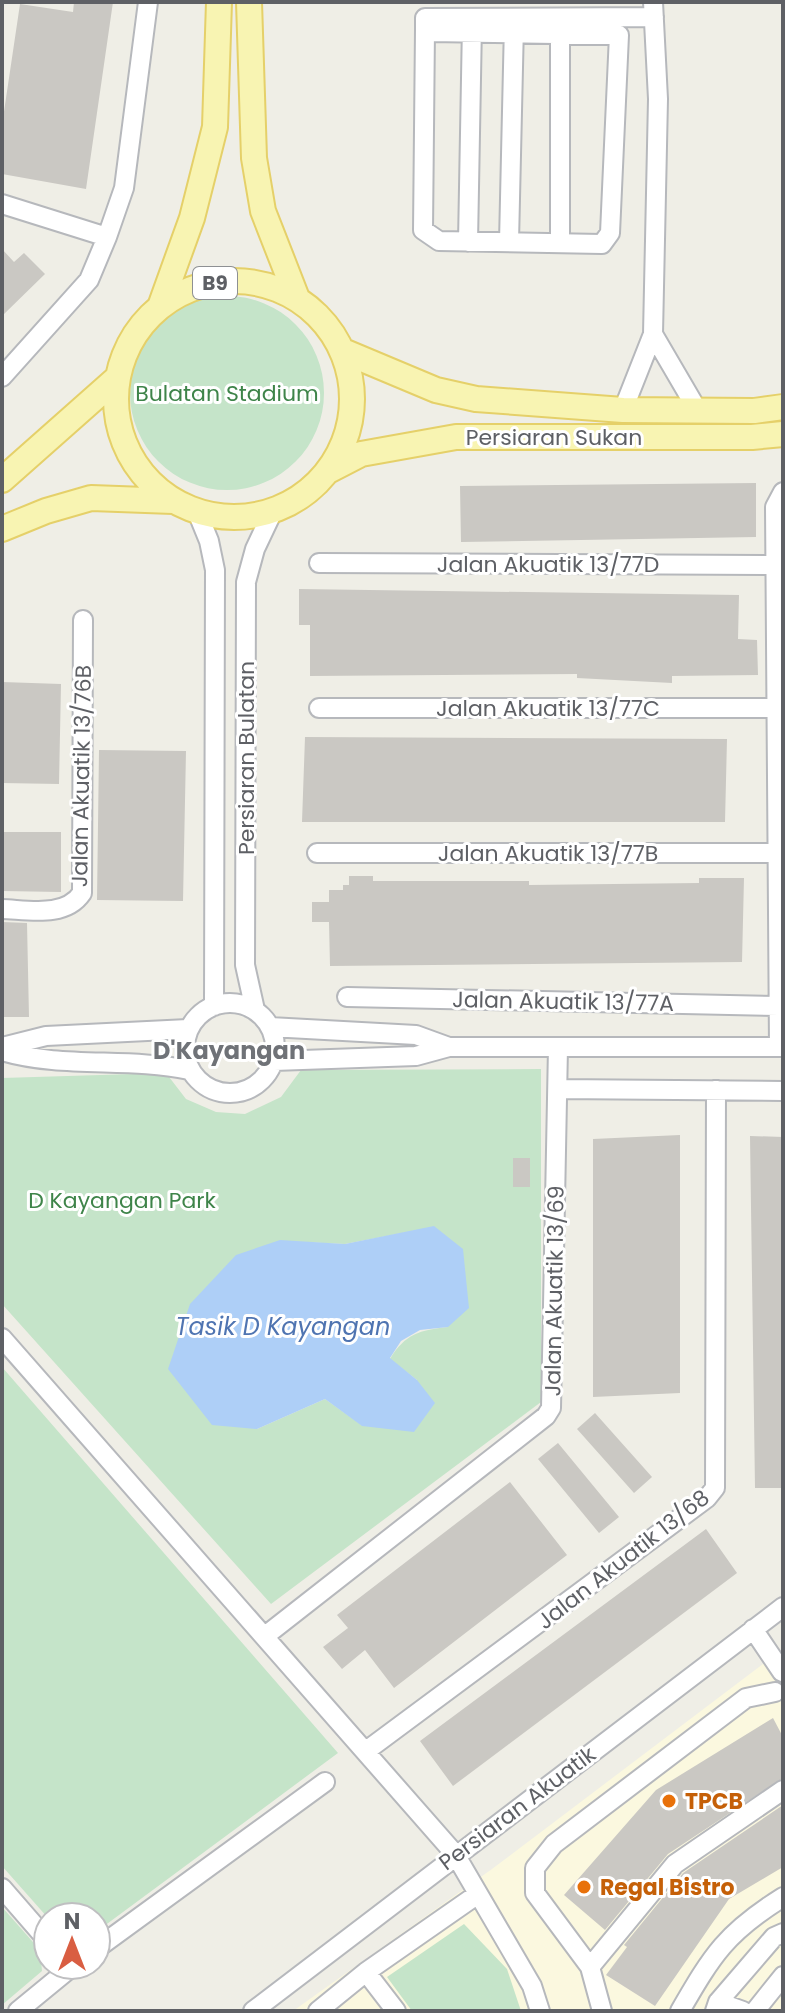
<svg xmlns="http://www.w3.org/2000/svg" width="785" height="2013" font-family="Poppins,sans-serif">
  <rect width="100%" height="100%" fill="#efeee6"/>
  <path fill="#fbf8df" d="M 783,1649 L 783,2011 L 293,2011 L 492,1869 Z"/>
  <path fill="#c5e4c9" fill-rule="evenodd" d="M130 393a97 97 0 1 1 194 0a97 97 0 1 1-194 0Z
    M 541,1069 L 541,1402 L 271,1604 L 2,1304 L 2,1078 L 166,1073 L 186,1099 L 216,1112 L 245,1114 L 281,1097 L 301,1070 ZM 434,1227 L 448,1327 C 420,1330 405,1334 390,1359 L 417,1380 L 363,1426 L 325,1399 L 257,1429 L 280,1241 L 345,1244 Z
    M 2,1367 L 338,1753 L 96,1932 L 96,1917 L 48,1918 L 2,1866 Z
    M 2,1907 L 40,1950 L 42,1971 L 2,2005 Z
    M 464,1924 L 507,1969 L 521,2011 L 412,2011 L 387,1977 Z"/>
  <path fill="#aecff7" d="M 434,1226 L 463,1249 L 469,1308 L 448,1327 L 420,1330 L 401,1341 L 390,1358 L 417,1380 L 435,1403 L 414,1432 L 362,1426 L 325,1399 L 257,1429 L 212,1425 L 168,1369 L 190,1304 L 236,1255 L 280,1240 L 345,1244 Z"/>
  <path fill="#cac8c3" d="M 74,2 L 113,2 L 86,189 L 2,174 L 2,125 L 20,4 L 73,12 Z
    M 2,249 L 14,262 L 24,253 L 45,274 L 2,316 Z
    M 756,483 L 756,537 L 461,542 L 460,486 Z
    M 299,589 L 739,595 L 738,639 L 757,640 L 758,675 L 672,676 L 672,683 L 577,678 L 577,674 L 310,676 L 310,625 L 299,625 Z
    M 2,682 L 61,684 L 59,784 L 2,783 Z
    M 305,737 L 727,739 L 725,822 L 302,822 Z
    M 99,750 L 186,751 L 183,901 L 97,900 Z
    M 2,832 L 61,832 L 61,892 L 2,891 Z
    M 349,876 L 373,876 L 373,881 L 529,881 L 529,885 L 699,883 L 699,878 L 744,878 L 742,962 L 330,966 L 329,922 L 312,922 L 312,902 L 329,902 L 329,890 L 343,890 L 343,885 L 349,885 Z
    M 2,922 L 27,923 L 29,1017 L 2,1017 Z
    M 680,1135 L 680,1393 L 593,1397 L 593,1139 Z
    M 750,1136 L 783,1137 L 783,1488 L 755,1488 Z
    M 513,1158 L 530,1158 L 530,1187 L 513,1187 Z
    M 595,1413 L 652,1477 L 634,1493 L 577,1429 Z
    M 558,1443 L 619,1517 L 599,1533 L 538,1459 Z
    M 510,1482 L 567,1555 L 394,1688 L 365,1650 L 342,1669 L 323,1647 L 348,1628 L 337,1615 Z
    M 706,1529 L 737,1573 L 453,1786 L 420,1741 Z
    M 773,1718 L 783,1737 L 783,1778 L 668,1854 L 605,1930 L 564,1895 L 656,1790 Z
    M 783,1805 L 783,1867 L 729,1899 L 655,2006 L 606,1975 L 627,1947 L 624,1945 L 683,1873 Z"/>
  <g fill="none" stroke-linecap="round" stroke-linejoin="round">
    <defs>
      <path id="minor" d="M 560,22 L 560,243
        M 425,29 L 423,230 L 439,241 L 602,244 L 610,233 L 619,35 L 430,32 L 425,29 L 425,18 L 654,17
        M 2,204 L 107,237
        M 468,242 L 472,24
        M 509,242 L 514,24
        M 653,334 L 698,411
        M 2,377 L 89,280 L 107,237 L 124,188 L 148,2
        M 623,410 L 653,334 L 658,99 L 653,2
        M 198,514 L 209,541 L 215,570 L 214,1006
        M 319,563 L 776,565
        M 319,708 L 777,708
        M 317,853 L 778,853
        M 2,909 C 29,910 65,918 82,893 L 83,620
        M 347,997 L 779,1006
        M185 1048a45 45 0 1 1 90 0a45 45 0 1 1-90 0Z
        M 255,1010 L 245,965 L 246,582 L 255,549 L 273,511
        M 270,1027 L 416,1035 L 449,1047
        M 2,1047 L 46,1036 L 188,1029
        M 779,1047 L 775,507 L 783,492
        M 2,1051 C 63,1069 127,1057 189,1070
        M 274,1061 L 416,1056 L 449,1047 L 783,1047
        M 558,1089 L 783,1091
        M 2,1338 L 455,1854 L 532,1986 L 540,2011
        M 753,1629 L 782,1672
        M 265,1636 L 546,1416 L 551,1408 L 558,1047
        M 366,1751 L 707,1498 L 715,1488 L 716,1090
        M 2,1888 L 48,1941
        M 96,1949 L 325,1782
        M 590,1967 L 675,1864 L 783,1790
        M 366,1972 L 396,2011
        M 718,2002 L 743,2011
        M 18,2011 L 74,1965
        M 253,2011 L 783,1607
        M 318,2011 L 366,1972 L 478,1894
        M 602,2011 L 590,1967 L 535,1893 L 535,1868 L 554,1844 L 746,1698 L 775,1692
        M 680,2011 C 713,1954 726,1933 783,1897
        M 715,2011 L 718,2002 L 774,1937 L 783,1933
        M 755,2011 L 783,1976"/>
      <path id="major" d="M 249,2 L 254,158 L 263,211 L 297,298
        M116 399a118 118 0 1 1 236 0a118 118 0 1 1-236 0Z
        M 161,304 L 192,218 L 215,127 L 219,2
        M 343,351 L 436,390 L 476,399 L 623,410 L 754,411 L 783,407
        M 330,470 L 361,454 L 456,437 L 752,437 L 783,434
        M 2,480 L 116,379
        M 2,529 L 46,511 L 91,498 L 173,501"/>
    </defs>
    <use href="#minor" stroke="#b6b8bc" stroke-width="22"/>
    <use href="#major" stroke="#e5d069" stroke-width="28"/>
    <use href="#minor" stroke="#fff" stroke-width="18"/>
    <use href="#major" stroke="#f8f4b2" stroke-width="24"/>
  </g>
  <g fill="#e8710a" stroke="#fff" stroke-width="3">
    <circle cx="669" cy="1801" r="8"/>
    <circle cx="584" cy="1887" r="8"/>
  </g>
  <g text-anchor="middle" stroke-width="6" stroke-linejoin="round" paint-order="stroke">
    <rect fill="#fff" stroke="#8e9093" stroke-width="2" x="193" y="267" width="44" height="32" rx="6"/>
    <g font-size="20" font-weight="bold" fill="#5e6065">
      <text x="215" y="290">B9</text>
    </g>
    <g font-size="22" fill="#3e8449" stroke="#fff">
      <text x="227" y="401">Bulatan Stadium</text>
      <text x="122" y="1208">D Kayangan Park</text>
    </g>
    <g font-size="22" fill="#5e6065" stroke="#fff">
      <text x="554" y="445">Persiaran Sukan</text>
      <text x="548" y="572">Jalan Akuatik 13/77D</text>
      <text x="548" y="716">Jalan Akuatik 13/77C</text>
      <text transform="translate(246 758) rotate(-90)" y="8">Persiaran Bulatan</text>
      <text transform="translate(81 776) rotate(-89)" y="8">Jalan Akuatik 13/76B</text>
      <text x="548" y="861">Jalan Akuatik 13/77B</text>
      <text transform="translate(563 1001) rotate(1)" y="8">Jalan Akuatik 13/77A</text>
      <text transform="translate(554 1291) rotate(-89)" y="8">Jalan Akuatik 13/69</text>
      <text transform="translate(623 1559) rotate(-38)" y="8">Jalan Akuatik 13/68</text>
      <text transform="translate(517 1808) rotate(-37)" y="8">Persiaran Akuatik</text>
    </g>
    <g font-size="22" font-weight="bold" fill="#c56008" stroke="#fff" text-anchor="start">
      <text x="685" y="1809">TPCB</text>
      <text x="600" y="1895">Regal Bistro</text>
    </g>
    <g font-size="24" font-weight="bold" fill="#6f7277" stroke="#fff">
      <text x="229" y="1059">D'Kayangan</text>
    </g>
    <g font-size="24" font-style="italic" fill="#4f74b1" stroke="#fff">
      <text x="283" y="1335">Tasik D Kayangan</text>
    </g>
  </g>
  <rect width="785" height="2013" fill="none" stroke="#5e6065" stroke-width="8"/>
  <g transform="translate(72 1941)"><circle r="38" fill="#ffffff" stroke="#bfbfc1" stroke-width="2"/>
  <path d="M0-6L14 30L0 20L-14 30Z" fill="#d95e42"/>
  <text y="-12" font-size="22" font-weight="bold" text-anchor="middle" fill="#5e6065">N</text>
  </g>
</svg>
